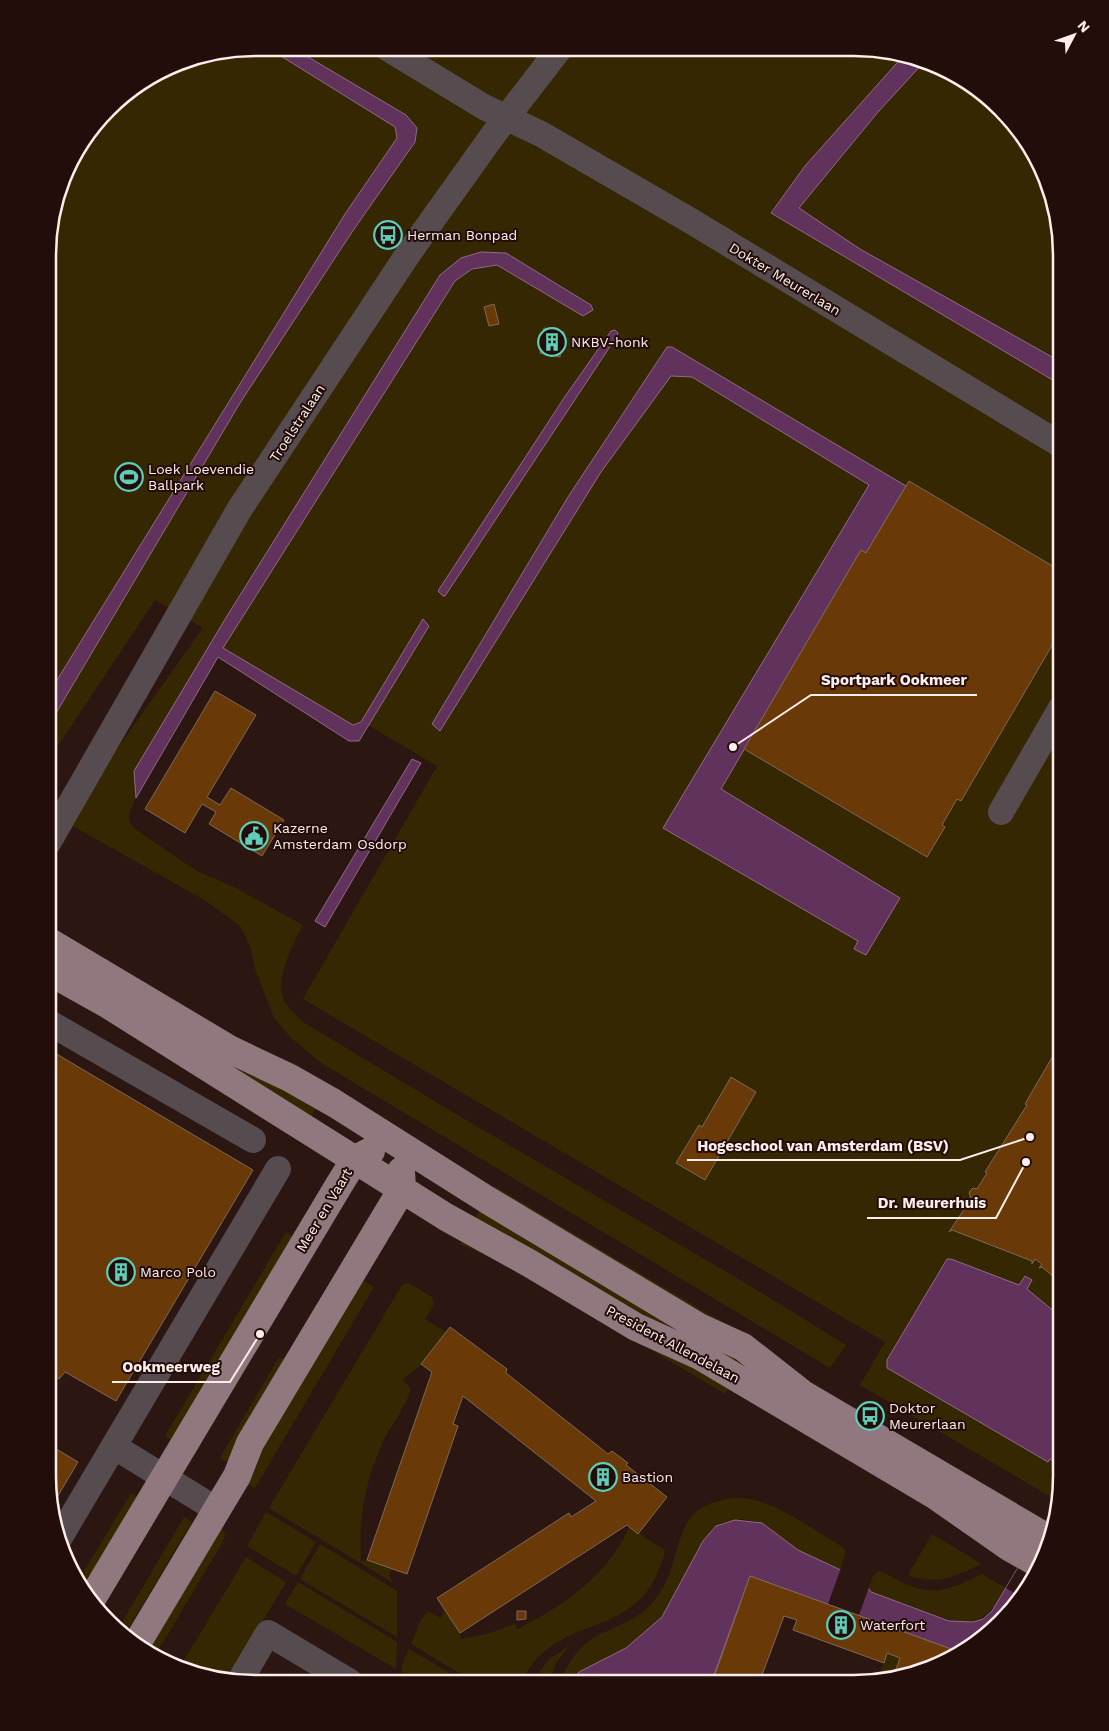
<svg xmlns="http://www.w3.org/2000/svg" width="1109" height="1731" font-family="'Work Sans',sans-serif">
  <rect width="100%" height="100%" fill="#2c1612"/>
  <path fill="#342701" d="M 256,48 L 881,49 L 933,63 L 980,90 L 1018,129 L 1046,176 L 1061,256 L 1061,1446 L 887,1368 L 1048,1462 L 1050,1459 L 1061,1468 L 1061,1489 L 1058,1501 L 860,1385 L 885,1342 L 303,999 L 437,766 L 361,721 L 352,725 L 223,649 L 135,771 L 136,798 L 129,814 L 130,823 L 135,829 L 197,871 L 234,887 L 303,925 C 293,943 273,983 285,1002 C 289,1009 298,1016 303,1022 L 461,1117 L 742,1281 L 846,1345 L 830,1368 L 323,1064 L 291,1038 L 274,1018 L 255,969 L 251,948 L 240,926 L 206,901 L 71,825 L 107,763 L 203,628 L 155,600 L 49,759 L 49,229 L 69,163 L 118,99 L 176,63 Z
    M 111,998 L 319,1102 L 311,1118 Z
    M 494,1186 L 749,1338 L 747,1343 L 491,1190 Z
    M 481,1208 L 748,1362 L 749,1375 L 472,1225 Z
    M 286,1232 L 298,1240 L 178,1444 L 165,1436 Z
    M 465,1236 L 733,1381 L 725,1394 L 511,1266 L 460,1244 Z
    M 360,1279 L 374,1287 L 255,1488 L 241,1480 Z
    M 409,1283 L 432,1297 L 434,1304 L 425,1319 L 446,1332 L 422,1364 L 403,1379 L 411,1389 C 405,1408 393,1422 384,1440 C 366,1478 358,1519 361,1561 L 367,1560 L 393,1569 L 389,1574 L 392,1582 L 269,1508 L 402,1285 Z
    M 279,1357 L 288,1361 L 234,1466 L 220,1458 Z
    M 131,1493 L 144,1500 L 87,1596 L 78,1581 Z
    M 738,1498 C 773,1498 812,1530 843,1547 L 846,1552 L 840,1571 L 798,1550 L 762,1523 L 742,1519 L 722,1523 L 713,1529 L 699,1548 L 662,1617 L 626,1648 L 579,1672 L 570,1683 L 560,1683 C 567,1664 579,1645 597,1636 C 619,1624 642,1619 657,1597 C 688,1554 666,1503 738,1498 Z
    M 266,1512 L 316,1542 L 296,1576 L 247,1546 Z
    M 184,1517 L 192,1522 L 124,1636 L 118,1629 Z
    M 629,1527 L 665,1550 C 643,1647 559,1605 521,1683 L 474,1682 L 411,1644 L 421,1620 L 428,1611 L 441,1618 L 445,1609 L 460,1633 L 461,1639 L 487,1634 L 515,1624 L 517,1629 C 561,1608 610,1574 629,1527 Z
    M 221,1528 L 225,1533 L 224,1540 L 155,1656 L 141,1648 Z
    M 932,1534 L 982,1564 C 956,1576 937,1586 908,1575 Z
    M 320,1544 L 397,1591 L 397,1637 L 300,1579 Z
    M 246,1557 L 286,1582 L 227,1681 L 179,1669 Z
    M 878,1571 C 888,1573 897,1581 906,1584 C 938,1598 956,1586 984,1573 L 983,1575 L 1006,1588 C 994,1609 984,1624 958,1623 L 871,1592 L 868,1589 L 873,1576 Z
    M 298,1582 L 397,1642 L 396,1669 L 285,1604 Z
    M 570,1645 L 556,1663 L 549,1683 L 532,1683 L 548,1660 Z
    M 409,1649 L 465,1682 L 466,1682 L 416,1682 L 403,1674 L 401,1667 Z
    M 887,1653 L 900,1658 L 894,1675 L 878,1679 Z"/>
  <path fill="#61325c" stroke="#906a87" d="M 268,48 L 293,48 L 406,115 L 417,128 L 415,142 L 352,232 L 240,403 L 49,725 L 49,693 L 345,214 L 397,138 L 395,127 Z
    M 904,55 L 925,61 L 878,112 L 799,208 L 860,249 L 1061,362 L 1061,385 L 771,213 L 805,166 Z
    M 481,252 L 506,253 L 591,305 L 593,310 L 583,316 L 497,265 L 472,269 L 455,281 L 223,648 L 353,725 L 361,722 L 423,619 L 429,626 L 359,741 L 349,741 L 218,657 L 136,798 L 134,771 L 227,616 L 440,275 L 461,258 Z
    M 615,330 L 618,333 L 617,336 L 445,596 L 443,596 L 438,591 L 564,398 L 611,331 Z
    M 667,347 L 672,347 L 906,486 L 866,553 L 861,550 L 721,789 L 900,898 L 866,955 L 854,949 L 858,941 L 663,828 L 869,485 L 692,377 L 671,376 L 601,472 L 440,731 L 432,724 L 568,497 Z
    M 412,759 L 421,763 L 325,927 L 315,921 Z
    M 947,1259 L 951,1259 L 1019,1285 L 1025,1276 L 1032,1280 L 1027,1289 L 1061,1317 L 1061,1468 L 1050,1459 L 1048,1462 L 887,1368 L 887,1360 Z
    M 1059,1499 L 1050,1543 L 1019,1602 L 980,1640 L 947,1660 L 951,1649 L 750,1576 L 711,1683 L 570,1683 L 579,1672 L 626,1648 L 662,1617 L 703,1541 L 716,1526 L 735,1520 L 762,1523 L 798,1550 L 862,1580 L 871,1592 L 949,1621 L 973,1622 L 983,1619 L 992,1611 Z"/>
  <path fill="#2c1612" d="M 1058,1501 L 1050,1543 L 1021,1597 L 1006,1588 Z
    M 841,1568 L 863,1578 L 869,1587 L 859,1615 L 828,1604 Z"/>
  <path fill="#693907" stroke="#7e6958" d="M 494,304 L 499,324 L 489,326 L 484,307 Z
    M 544,328 L 564,332 L 560,357 L 540,353 Z
    M 909,481 L 1061,571 L 1061,630 L 961,801 L 957,799 L 942,825 L 945,827 L 927,857 L 744,749 L 861,550 L 866,553 Z
    M 215,691 L 256,715 L 207,797 L 220,805 L 231,788 L 284,820 L 262,856 L 209,824 L 216,812 L 202,804 L 185,833 L 145,809 Z
    M 1061,1042 L 1061,1283 L 1042,1267 L 1039,1268 L 1042,1264 L 1035,1259 L 1032,1264 L 1032,1261 L 952,1230 L 949,1232 L 971,1199 L 969,1192 L 973,1188 L 977,1189 L 987,1173 L 985,1172 L 1027,1105 L 1025,1104 Z
    M 48,1049 L 253,1170 L 116,1401 L 65,1372 L 59,1379 L 48,1372 Z
    M 731,1077 L 756,1092 L 705,1180 L 676,1163 L 699,1125 L 702,1127 Z
    M 450,1327 L 507,1369 L 506,1373 L 608,1454 L 612,1451 L 628,1463 L 626,1465 L 667,1497 L 638,1534 L 627,1525 L 460,1633 L 437,1598 L 569,1513 L 571,1517 L 596,1501 L 463,1396 L 453,1424 L 458,1426 L 407,1574 L 367,1560 L 432,1372 L 421,1364 Z
    M 48,1444 L 78,1462 L 53,1504 L 48,1475 Z
    M 750,1576 L 951,1649 L 947,1660 L 933,1668 L 894,1675 L 900,1658 L 887,1653 L 884,1663 L 793,1630 L 797,1620 L 784,1616 L 759,1683 L 712,1683 Z
    M 517,1611 L 526,1611 L 526,1619 L 517,1620 Z"/>
  <g fill="none" stroke-linecap="round" stroke-linejoin="round">
    <path stroke="#564b4e" stroke-width="26" d="M 387,48 L 484,107 L 541,134 L 691,221 L 1061,445
      M 1001,812 L 1061,708
      M 48,843 L 239,510 L 408,254 L 493,135 L 560,48
      M 48,1022 L 253,1140
      M 115,1447 L 217,1510
      M 60,1537 L 278,1169
      M 239,1682 L 268,1633 L 350,1682"/>
    <path stroke="#90787e" stroke-width="28" d="M 48,941 L 231,1050 L 290,1078 L 334,1103 L 489,1201 L 699,1327 L 743,1347 L 803,1394 L 1051,1540
      M 48,971 L 107,1004 L 446,1217 L 529,1263 L 636,1327 L 700,1356 L 936,1496 L 1009,1547 L 1039,1564
      M 90,1602 L 339,1185 L 355,1159 L 371,1151
      M 136,1645 L 237,1476 L 250,1443 L 402,1189 L 401,1171"/>
  </g>
  <defs>
    <symbol id="bus-ring" viewBox="-11 -11 22 22"><circle r="9.5" fill="#220d0a" stroke="#5eceb8" stroke-width="1.5"/><path d="M-5-6H5V4H4V6H2V4H-2V6H-4V4H-5ZM-3.5-4V0h7V-4ZM-3.5 1.2v1.5H-2V1.2ZM2 1.2v1.5H3.5V1.2Z" fill="#5eceb8"/></symbol>
    <symbol id="building-ring" viewBox="-11 -11 22 22"><circle r="9.5" fill="#220d0a" stroke="#5eceb8" stroke-width="1.5"/><path d="M-4-6H4V6H1V3H-1V6H-4ZM-2.5-4.3h1.7v1.8h-1.7ZM.8-4.3h1.7v1.8H.8ZM-2.5-1h1.7V.8h-1.7ZM.8-1h1.7V.8H.8Z" fill="#5eceb8"/></symbol>
    <symbol id="stadium-ring" viewBox="-11 -11 22 22"><circle r="9.5" fill="#220d0a" stroke="#5eceb8" stroke-width="1.5"/><path d="M0-5a6.5 5 0 1 0 0 10a6.5 5 0 1 0 0-10ZM-3.5-1.8h7v3.6h-7Z" fill="#5eceb8"/></symbol>
    <symbol id="civic-ring" viewBox="-11 -11 22 22"><circle r="9.5" fill="#220d0a" stroke="#5eceb8" stroke-width="1.5"/><path d="M-.6-6.5H3V-4.5H.6V-3L4-1V1h2V6H-6V1h2V-1L-.6-3ZM-1.2 2.5V6h2.4V2.5Z" fill="#5eceb8"/></symbol>
  </defs>
  <g fill-rule="evenodd">
    <use href="#bus-ring" x="372" y="219" width="32" height="32"/>
    <use href="#building-ring" x="536" y="326" width="32" height="32"/>
    <use href="#stadium-ring" x="113" y="461" width="32" height="32"/>
    <use href="#civic-ring" x="238" y="820" width="32" height="32"/>
    <use href="#building-ring" x="105" y="1256" width="32" height="32"/>
    <use href="#bus-ring" x="854" y="1400" width="32" height="32"/>
    <use href="#building-ring" x="587" y="1461" width="32" height="32"/>
    <use href="#building-ring" x="825" y="1609" width="32" height="32"/>
  </g>
  <g text-anchor="middle" stroke-width="4" stroke-linejoin="round" paint-order="stroke">
    <g font-size="14" fill="#feeeeb" stroke="#220d0a" text-anchor="start">
      <text x="407" y="240">Herman Bonpad</text>
      <text x="571" y="347">NKBV-honk</text>
      <text x="148" y="474">Loek Loevendie<tspan x="148" dy="16">Ballpark</tspan></text>
      <text x="273" y="833">Kazerne<tspan x="273" dy="16">Amsterdam Osdorp</tspan></text>
      <text x="140" y="1277">Marco Polo</text>
      <text x="889" y="1413">Doktor<tspan x="889" dy="16">Meurerlaan</tspan></text>
      <text x="622" y="1482">Bastion</text>
      <text x="860" y="1630">Waterfort</text>
    </g>
    <g font-size="14" fill="#feeeeb" stroke="#220d0a">
      <text transform="translate(785 279) rotate(31)" y="5">Dokter Meurerlaan</text>
      <text transform="translate(297 423) rotate(-57)" y="5">Troelstralaan</text>
      <text transform="translate(324 1210) rotate(-59)" y="5">Meer en Vaart</text>
      <text transform="translate(673 1344) rotate(28)" y="5">President Allendelaan</text>
    </g>
  </g>
  <path d="M0 0H1109V1731H0ZM255 56H854A199 199 0 0 1 1053 255V1476A199 199 0 0 1 854 1675H255A199 199 0 0 1 56 1476V255A199 199 0 0 1 255 56Z" fill="#220d0a" fill-rule="evenodd"/>
  <path fill="none" stroke="#feeeeb" stroke-width="2.5" d="M255 56H854A199 199 0 0 1 1053 255V1476A199 199 0 0 1 854 1675H255A199 199 0 0 1 56 1476V255A199 199 0 0 1 255 56Z"/>
  <path fill="none" stroke="#feeeeb" stroke-width="2" d="M733 747L811 695H977M1030 1137L960 1160H687M1026 1162L996 1218H867M260 1334L230 1382H112"/>
  <g fill="#feeeeb" stroke="#220d0a" stroke-width="2">
    <circle cx="733" cy="747" r="5"/>
    <circle cx="1030" cy="1137" r="5"/>
    <circle cx="1026" cy="1162" r="5"/>
    <circle cx="260" cy="1334" r="5"/>
  </g>
  <g font-size="15" text-anchor="middle" font-weight="bold" fill="#feeeeb" stroke="#220d0a" stroke-width="4" stroke-linejoin="round" paint-order="stroke">
    <text x="894" y="685">Sportpark Ookmeer</text>
    <text x="823" y="1151">Hogeschool van Amsterdam (BSV)</text>
    <text x="932" y="1208">Dr. Meurerhuis</text>
    <text x="171" y="1372">Ookmeerweg</text>
  </g>
  <g transform="translate(1074 35) rotate(49)" stroke="#220d0a" stroke-width="4" paint-order="stroke">
  <path d="M0-4L9 19L0 12L-9 19Z" fill="#feeeeb"/>
  <text y="-8" font-size="14" font-weight="bold" text-anchor="middle" fill="#feeeeb">N</text>
  </g>
</svg>
